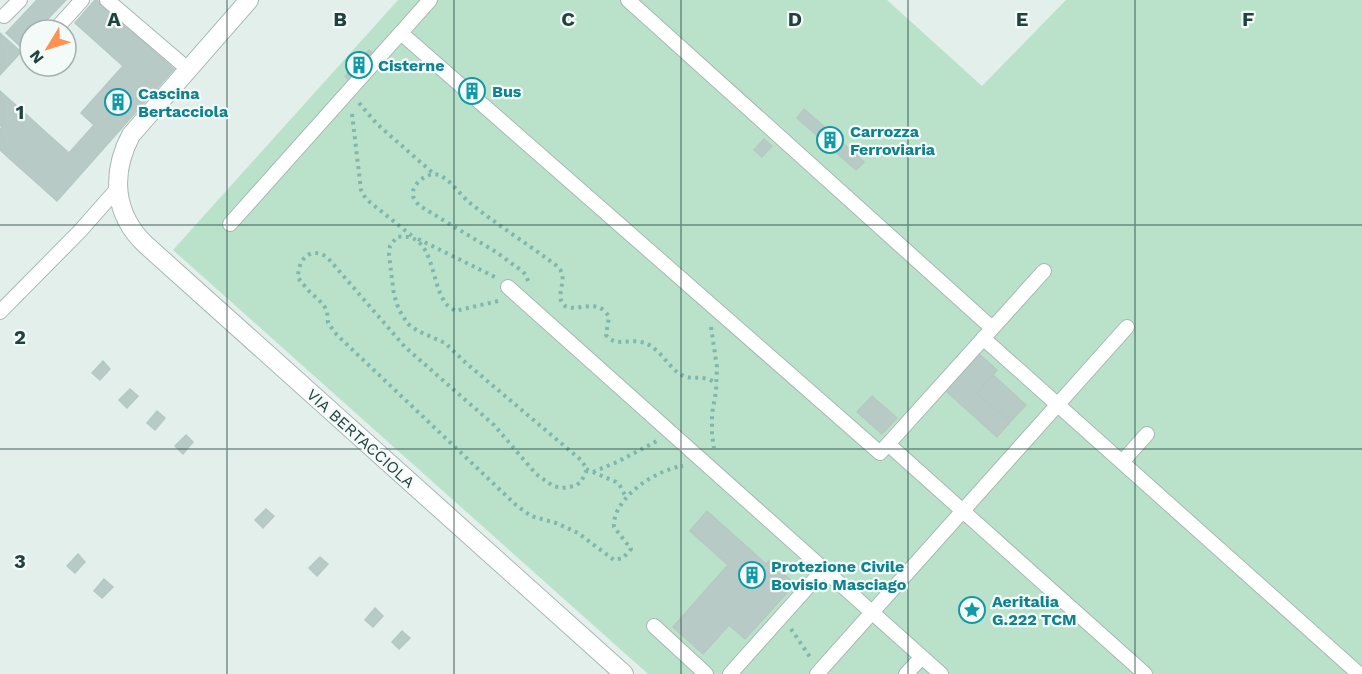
<svg xmlns="http://www.w3.org/2000/svg" width="1362" height="674" font-family="'Work Sans',sans-serif">
  <rect width="100%" height="100%" fill="#e3efeb"/>
  <path fill="#bae2ca" d="M 398,0 L 887,0 L 982,86 L 1066,0 L 1362,0 L 1362,674 L 648,674 L 173,250 Z"/>
  <path fill="#b8cac5" stroke="#b5c9c3" stroke-width="1.5" d="M 37,0 L 66,0 L 37,30 L 30,30 L 30,37 L 21,47 L 6,33 Z
    M 95,0 L 97,0 L 174,69 L 57,201 L 0,150 L 0,129 L 2,127 L 0,125 L 0,91 L 69,153 L 94,125 L 81,113 L 123,66 L 75,23 Z
    M 0,33 L 21,52 L 0,75 Z
    M 369,50 L 373,54 L 349,80 L 345,76 Z
    M 804,109 L 864,162 L 856,170 L 797,118 Z
    M 764,139 L 772,146 L 762,157 L 754,150 Z
    M 979,354 L 997,370 L 977,393 L 1010,422 L 997,437 L 946,391 Z
    M 103,361 L 110,369 L 100,380 L 92,373 Z
    M 993,375 L 1026,405 L 1010,422 L 977,393 Z
    M 130,389 L 138,396 L 127,408 L 119,400 Z
    M 872,396 L 897,418 L 882,434 L 857,412 Z
    M 157,411 L 165,418 L 155,430 L 147,423 Z
    M 186,435 L 193,442 L 183,454 L 175,446 Z
    M 266,509 L 274,516 L 263,528 L 255,520 Z
    M 707,511 L 766,564 L 769,561 L 795,584 L 745,639 L 729,625 L 703,654 L 673,627 L 728,565 L 690,531 Z
    M 78,554 L 85,562 L 75,573 L 67,566 Z
    M 320,557 L 328,564 L 317,576 L 309,568 Z
    M 104,579 L 113,587 L 102,598 L 94,591 Z
    M 375,608 L 383,616 L 373,627 L 365,620 Z
    M 402,631 L 410,638 L 399,649 L 392,642 Z"/>
  <g fill="none" stroke-linecap="round" stroke-linejoin="round">
    <defs>
      <path id="service" d="M 107,0 L 189,70
        M 628,0 L 992,328
        M 4,16 L 20,0
        M 55,30 L 82,0
        M 401,33 L 880,453 L 1044,271
        M 230,224 L 430,0
        M 508,287 L 941,674
        M 0,312 L 80,231 L 118,188
        M 983,338 L 1359,674
        M 888,444 L 1145,674
        M 1122,462 L 1147,434
        M 654,626 L 706,674
        M 730,674 L 823,570
        M 817,674 L 1127,327
        M 906,674 L 922,657"/>
      <path id="tertiary" d="M 249,0 L 131,135 C 111,173 113,214 146,245 L 624,674"/>
    </defs>
    <use href="#service" stroke="#a5b8b4" stroke-width="16"/>
    <use href="#tertiary" stroke="#a5b8b4" stroke-width="20"/>
    <path stroke="#80b6ac" stroke-width="4" stroke-dasharray="3 4.5" stroke-linecap="butt" d="M 359,103 L 377,124 L 434,174
      M 352,114 L 361,190 L 366,199 L 412,236
      M 418,239 L 495,277
      M 528,281 L 526,275 L 522,271 L 496,252 L 420,206 C 417,203 413,199 413,194 C 412,183 429,171 439,175 C 451,180 460,195 470,203 C 496,224 526,243 553,263 C 557,266 561,269 562,274 C 565,283 555,299 565,306 C 578,313 597,296 609,317 L 606,335 C 615,347 628,339 641,342 C 656,344 666,363 677,372 C 689,381 696,376 708,379 C 709,379 716,383 717,383
      M 498,301 L 455,311 C 453,309 449,307 447,305 C 429,284 436,231 397,237 L 390,246 L 389,255 L 394,295 L 399,310 L 408,324 L 418,331 L 445,343 L 466,363 L 581,460 L 585,466 L 586,472 L 581,482 L 575,486 L 562,488 L 553,486 L 536,474 L 494,425 L 405,347 L 327,257 C 309,246 298,260 298,278 L 309,291 L 323,304 L 327,311 L 328,323 L 337,335 L 516,505 L 531,516 L 556,523 L 578,533 L 614,560 L 623,558 L 631,549 L 614,527 C 612,498 657,469 683,466
      M 711,327 L 717,367 L 716,391 L 712,414 L 712,435 L 714,448
      M 586,469 L 616,482 L 620,486 L 626,497
      M 593,472 L 617,462 L 657,441
      M 791,629 L 810,657"/>
    <use href="#service" stroke="#fff" stroke-width="14"/>
    <use href="#tertiary" stroke="#fff" stroke-width="18"/>
  </g>
  <path fill="none" stroke="#20433e" stroke-width="1.5" stroke-opacity="0.55" d="M 227,0 L 227,674M 454,0 L 454,674M 681,0 L 681,674M 908,0 L 908,674M 1135,0 L 1135,674M 0,225 L 1362,225M 0,449 L 1362,449"/>
  <defs>
    <symbol id="building-ring" viewBox="-11 -11 22 22"><circle r="9.5" fill="#f4faf8" stroke="#0f9aa8" stroke-width="1.5"/><path d="M-4-6H4V6H1V3H-1V6H-4ZM-2.5-4.3h1.7v1.8h-1.7ZM.8-4.3h1.7v1.8H.8ZM-2.5-1h1.7V.8h-1.7ZM.8-1h1.7V.8H.8Z" fill="#0f9aa8"/></symbol>
    <symbol id="sight-ring" viewBox="-11 -11 22 22"><circle r="9.5" fill="#f4faf8" stroke="#0f9aa8" stroke-width="1.5"/><path d="M0-6L1.8-2.2L6-1.7L2.9 1.2L3.7 5.4L0 3.3L-3.7 5.4L-2.9 1.2L-6-1.7L-1.8-2.2Z" fill="#0f9aa8"/></symbol>
  </defs>
  <g fill-rule="evenodd">
    <use href="#building-ring" x="344" y="50" width="30" height="30"/>
    <use href="#building-ring" x="457" y="76" width="30" height="30"/>
    <use href="#building-ring" x="103" y="87" width="30" height="30"/>
    <use href="#building-ring" x="815" y="125" width="30" height="30"/>
    <use href="#building-ring" x="737" y="560" width="30" height="30"/>
    <use href="#sight-ring" x="957" y="595" width="30" height="30"/>
  </g>
  <g text-anchor="middle" stroke-width="4.5" stroke-linejoin="round" paint-order="stroke">
    <g font-size="16" font-weight="bold" fill="#0d838f" stroke="#f4faf8" text-anchor="start">
      <text x="378" y="71">Cisterne</text>
      <text x="492" y="97">Bus</text>
      <text x="138" y="99">Cascina<tspan x="138" dy="18">Bertacciola</tspan></text>
      <text x="850" y="137">Carrozza<tspan x="850" dy="18">Ferroviaria</tspan></text>
      <text x="771" y="572">Protezione Civile<tspan x="771" dy="18">Bovisio Masciago</tspan></text>
      <text x="992" y="607">Aeritalia<tspan x="992" dy="18">G.222 TCM</tspan></text>
    </g>
    <g font-size="16" fill="#20433e" stroke="#f4faf8">
      <text transform="translate(361 438) rotate(42)" y="6">VIA BERTACCIOLA</text>
    </g>
  </g>
  <g font-size="20" text-anchor="middle" font-weight="bold" fill="#20433e" stroke="#f4faf8" stroke-width="4.5" stroke-linejoin="round" paint-order="stroke">
    <text x="114" y="26">A</text>
    <text x="340" y="26">B</text>
    <text x="568" y="26">C</text>
    <text x="795" y="26">D</text>
    <text x="1022" y="26">E</text>
    <text x="1248" y="26">F</text>
    <text x="20" y="119">1</text>
    <text x="20" y="344">2</text>
    <text x="20" y="568">3</text>
  </g>
  <g transform="translate(48 48) rotate(232)"><circle r="28" fill="#f4faf8" stroke="#9fb1ae" stroke-width="1.5"/>
  <path d="M0-4.5L10 22L0 15L-10 22Z" fill="#ff9251"/>
  <text y="-9" font-size="16" font-weight="bold" text-anchor="middle" fill="#20433e">N</text>
  </g>
</svg>
